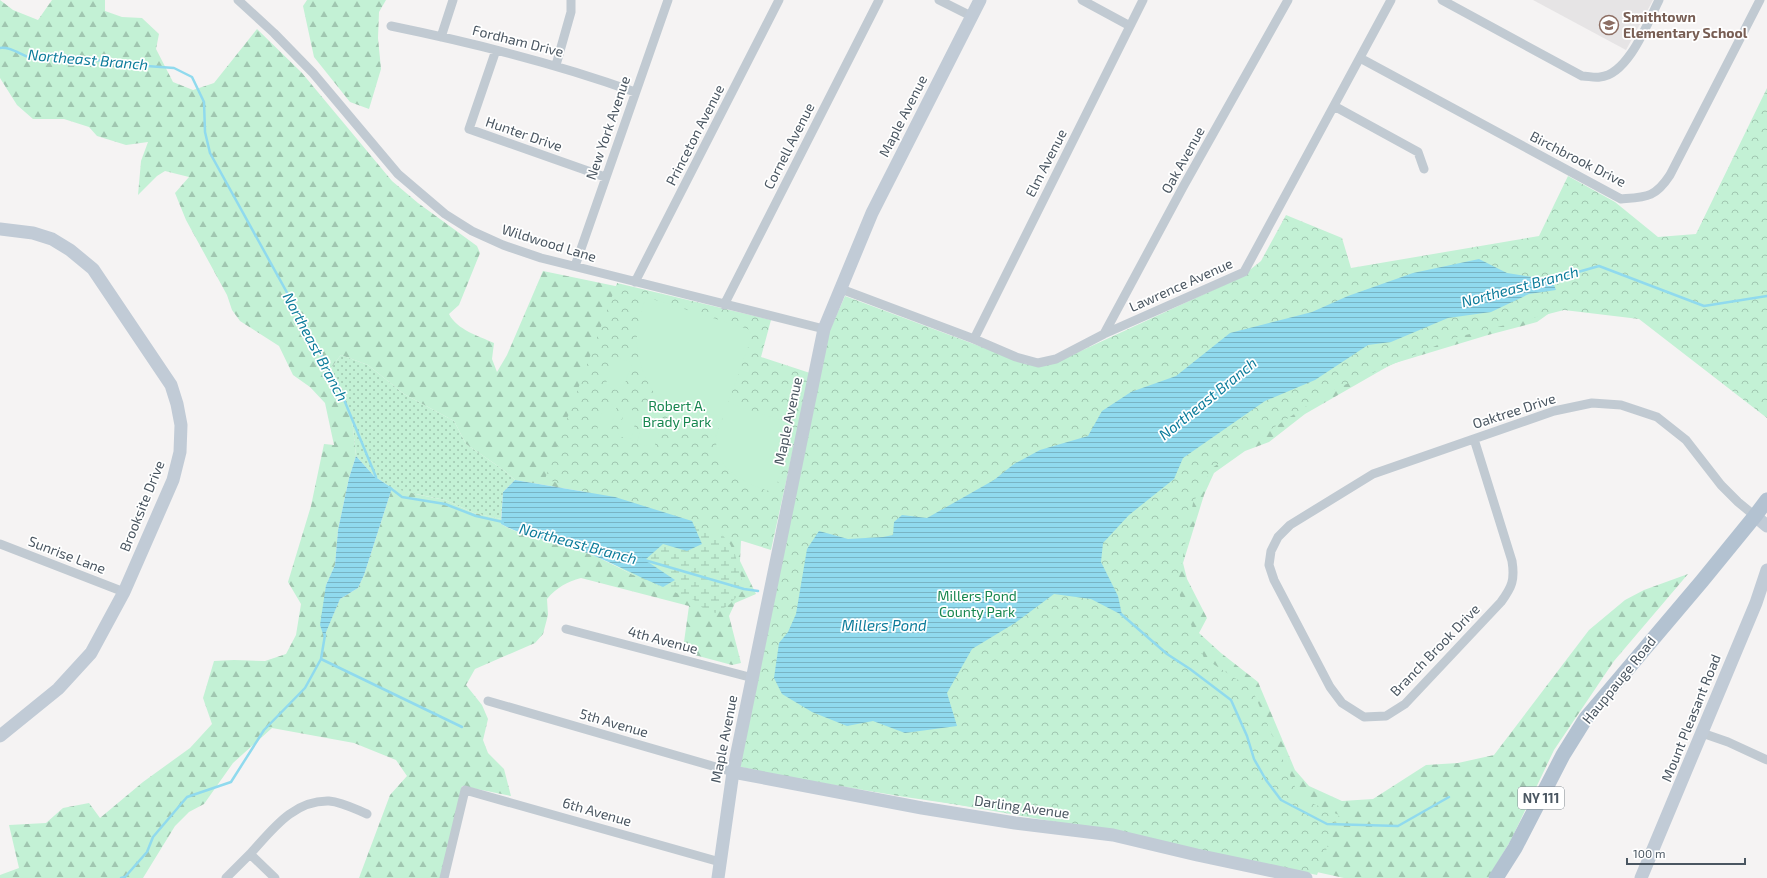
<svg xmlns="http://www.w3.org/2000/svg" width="1767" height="878" font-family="'Exo 2',sans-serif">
  <defs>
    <pattern id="grass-dots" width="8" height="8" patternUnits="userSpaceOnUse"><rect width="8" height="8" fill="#c3f1d5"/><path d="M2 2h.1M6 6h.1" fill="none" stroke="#a0c6b0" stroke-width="1.8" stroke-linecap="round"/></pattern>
    <pattern id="forest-firs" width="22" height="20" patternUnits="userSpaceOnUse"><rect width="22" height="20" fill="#c3f1d5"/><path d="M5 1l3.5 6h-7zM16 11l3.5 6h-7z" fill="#a0c6b0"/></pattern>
    <pattern id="wetland-marsh" width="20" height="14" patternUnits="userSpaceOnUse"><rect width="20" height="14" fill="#c3f1d5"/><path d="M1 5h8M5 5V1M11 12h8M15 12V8" fill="none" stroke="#a0c6b0"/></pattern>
    <pattern id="park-crowns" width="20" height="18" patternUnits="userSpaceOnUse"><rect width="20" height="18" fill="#c3f1d5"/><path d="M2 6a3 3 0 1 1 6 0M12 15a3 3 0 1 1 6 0" fill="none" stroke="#a0c6b0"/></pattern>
    <pattern id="water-rules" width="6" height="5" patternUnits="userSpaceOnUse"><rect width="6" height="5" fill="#90daee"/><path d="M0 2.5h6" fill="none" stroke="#78b4c4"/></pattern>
  </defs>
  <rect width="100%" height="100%" fill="#f5f3f3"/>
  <path fill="#e6e4e5" d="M 1533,0 L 1653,0 L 1626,50 Z"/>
  <path fill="url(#grass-dots)" d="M 341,355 L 368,365 L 404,394 L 454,421 L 466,444 L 505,471 L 515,480 L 503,492 L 501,519 L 474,513 L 445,500 L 401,491 L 392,488 L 374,476 L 356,456 L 352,419 L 324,377 Z"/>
  <path fill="url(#forest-firs)" fill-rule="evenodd" d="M 0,0 L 13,10 L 38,20 L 52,0 L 105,0 L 105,11 L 122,17 L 142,18 L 159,34 L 156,49 L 173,82 L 193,90 L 214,83 L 257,29 L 302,73 L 392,181 L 418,203 L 477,246 L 480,253 L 459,305 L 449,314 C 457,330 479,336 494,343 L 492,359 L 497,372 L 507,355 L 543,271 L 620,287 L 762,527 L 741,541 L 740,561 L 756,594 L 735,603 L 729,616 L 741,663 L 732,665 L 691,654 L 684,642 L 689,606 L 581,578 C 567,582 557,587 547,599 L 548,615 L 543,634 L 535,643 L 475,669 L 466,685 L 482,705 L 488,719 L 483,740 L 488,753 L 504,769 L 511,796 L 462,786 L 442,878 L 359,878 L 390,795 L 407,776 L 396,760 L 354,743 L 272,728 L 233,763 L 204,804 L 189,812 L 175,826 L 143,878 L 0,878 L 0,875 L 19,868 L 9,825 L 46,823 L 63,808 L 89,803 L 100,818 L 143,782 L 190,748 L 212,724 L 203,698 L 214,661 L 234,660 L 265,661 L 286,654 L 296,635 L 301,604 L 288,582 L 311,506 L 324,444 L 334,445 L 325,403 L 310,387 L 293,375 L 279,346 L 240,321 L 232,310 L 227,295 L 186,220 L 175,193 L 189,177 L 165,171 L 157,176 L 138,195 L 141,161 L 148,142 L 126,145 L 97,136 L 89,127 L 64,119 L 33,119 L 17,105 L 0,78 ZM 341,355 L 368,365 L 404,394 L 454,421 L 466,444 L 505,471 L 515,480 L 615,497 L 633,575 C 614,565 595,555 574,548 C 550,540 523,537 501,524 L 501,519 L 474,513 L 445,500 L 420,495 L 392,488 L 364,575 L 358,588 L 340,599 L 324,636 L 326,585 L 335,565 L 338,530 L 349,478 L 356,456 L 352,419 L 341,398 L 324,377 Z
    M 307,0 L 386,0 L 379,12 L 378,38 L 381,69 L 369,109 L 350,102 L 314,57 L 303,6 Z
    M 1551,312 L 1537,322 L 1488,335 L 1392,364 L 1305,414 L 1269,442 L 1245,451 L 1214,473 L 1204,495 L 1183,563 L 1187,579 L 1207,618 L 1199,633 L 1221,653 L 1258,682 L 1295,770 L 1309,786 L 1342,801 L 1373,799 L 1426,765 L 1458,763 L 1494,755 L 1589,630 L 1625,600 L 1644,590 L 1688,574 L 1614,661 L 1554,750 L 1511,840 L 1488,878 L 1344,878 L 1112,827 L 905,797 L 768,774 L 752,770 L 744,764 L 1105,545 L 1368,347 Z"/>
  <path fill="url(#wetland-marsh)" d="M 578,516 L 715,526 L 730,544 L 735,554 L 744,589 L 730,604 L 716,613 L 705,610 L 694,600 L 633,575 L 604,559 L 542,538 Z"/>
  <path fill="url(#park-crowns)" d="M 1767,88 L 1767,418 L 1639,319 L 1564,310 L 1454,338 L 1328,392 L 1212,468 L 1193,503 L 1177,588 L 1204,658 L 1252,689 L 1300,798 L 1339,815 L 1317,875 L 1114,832 L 740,767 L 829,332 L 845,296 L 1014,359 L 1057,362 L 1241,277 L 1261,261 L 1286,215 L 1342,238 L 1351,268 L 1539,236 L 1568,176 L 1615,202 L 1658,237 L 1696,234 Z
    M 617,283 L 771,320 L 761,357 L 810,373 L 771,550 L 545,479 Z"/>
  <path fill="#c3f1d5" d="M 646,297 L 748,329 L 752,336 L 728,403 L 787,422 L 791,428 L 775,493 C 749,485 716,472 716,441 C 716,433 721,424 723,417 L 715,437 C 699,429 683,421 670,410 C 648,392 635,361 637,333 C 638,320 642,308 646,297 Z
    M 615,356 L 632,363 L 622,392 L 605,386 Z
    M 604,403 L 617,406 L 609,433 L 597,430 Z
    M 625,408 L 638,412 L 631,439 L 618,436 Z
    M 645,413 L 663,418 L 654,448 L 637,443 Z"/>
  <path fill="url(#water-rules)" d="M 1479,259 L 1507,273 L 1552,280 L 1556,290 L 1529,294 L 1491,312 L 1448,318 L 1391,342 L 1368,345 L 1315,380 L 1265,401 L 1183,458 L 1174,479 L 1129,515 L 1103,543 L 1101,562 L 1118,596 L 1122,615 L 1091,599 L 1054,594 L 1015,623 L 972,649 L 947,693 L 957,726 L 905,733 L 873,721 L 847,726 L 812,712 L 782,694 L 774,678 L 779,643 L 788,632 L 796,614 L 807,549 L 819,531 L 848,539 L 883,537 L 893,535 L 894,522 L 902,515 L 927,518 L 994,480 L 1014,464 L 1040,450 L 1088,436 L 1102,411 L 1131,392 L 1176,376 L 1230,333 L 1312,312 L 1348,296 L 1413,273 Z
    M 356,456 L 374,476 L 392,488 L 364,575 L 358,588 L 340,599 L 324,637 L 320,625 L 326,585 L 335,565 L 338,530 L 349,478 Z
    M 515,480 L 615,497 L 692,521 L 702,544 L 687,551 L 663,544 L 645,560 L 675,580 L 663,587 C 634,575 606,559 576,549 C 551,540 524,537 501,524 L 503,492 Z"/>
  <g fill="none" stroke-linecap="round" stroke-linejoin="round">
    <path stroke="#90daee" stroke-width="2.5" d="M 0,48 C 14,46 25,60 39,59 C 43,58 47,55 51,54 L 133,65 L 174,68 L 192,77 L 204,102 L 205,132 L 210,153 L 338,385 L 376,477
      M 1550,280 L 1599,266 L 1704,306 L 1767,296
      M 389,487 L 402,497 L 445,504 L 476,516 L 503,522
      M 641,559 L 744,589 L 758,591
      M 1121,614 L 1167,654 L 1190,669 L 1231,700 L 1247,736 L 1254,759 L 1266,780 L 1281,800 L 1327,824 L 1398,826 L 1449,797
      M 325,635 L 321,659 L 462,727
      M 121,878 L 125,877 L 147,852 L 153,837 L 187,797 L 231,782 L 264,730 L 305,688 L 321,659"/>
    <path stroke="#c1cad2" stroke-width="9" d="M 238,0 L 274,33 L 313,73 L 398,174 L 445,214 L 472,231 L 503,245 L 541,258 L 824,329
      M 939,0 L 971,16
      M 1082,0 L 1130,26
      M 1442,0 L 1582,76 C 1588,76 1594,78 1600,77 C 1628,75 1648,22 1659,0
      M 391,26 C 474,43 555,63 635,92
      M 441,37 L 453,0
      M 496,50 L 469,129 L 605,177
      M 1360,58 L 1621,199 C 1646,197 1655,198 1670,175 L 1760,0
      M 556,65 L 571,12 L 571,0
      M 1334,106 L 1418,152 L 1424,169
      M 575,266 L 668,0
      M 635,282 L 779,0
      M 841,289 L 974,339 L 1016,357 L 1038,363 L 1056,359 L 1104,334 L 1244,272 L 1391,0
      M 724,305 L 879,0
      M 1104,334 L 1183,187 L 1288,0
      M 974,339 L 1143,0
      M 1474,439 L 1512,561 C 1515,580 1512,587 1501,602 L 1405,704 L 1386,716 L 1364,717 L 1342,703 L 1330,687 L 1274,580 L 1269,565 L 1271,551 L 1278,537 L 1290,525 L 1373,474 L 1554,411 L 1592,403 L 1621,405 L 1657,417 L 1686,440 L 1721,485 L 1738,502 L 1755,516
      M 0,544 L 124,592
      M 566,629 L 753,678
      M 488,701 L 733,772
      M 1702,733 L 1728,742 L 1767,760
      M 250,854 L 275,878
      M 226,878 C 234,870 242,862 250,854 C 272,830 293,800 329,801 C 342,802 355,809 367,814
      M 444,878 L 465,790 L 720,862"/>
    <path stroke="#c1cbd6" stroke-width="13" d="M 0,229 L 33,233 L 52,239 L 70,250 L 93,269 L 171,385 L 177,404 L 181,425 L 180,452 L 173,480 L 124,592 L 91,653 L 58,689 L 0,736
      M 1755,516 L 1767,526
      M 733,772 L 922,808 L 1015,823 L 1113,835 L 1197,855 L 1306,878
      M 718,878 L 733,772 L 824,329 L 872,213 L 980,0
      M 1641,878 L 1756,603 L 1767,570"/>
    <path stroke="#b3c2d1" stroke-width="15" d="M 1496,878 L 1515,848 L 1563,755 L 1586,718 L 1702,581 L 1755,516 L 1767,500"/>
  </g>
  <defs>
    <symbol id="school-ring" viewBox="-11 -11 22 22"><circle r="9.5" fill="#fff" stroke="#8d6e63" stroke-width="1.5"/><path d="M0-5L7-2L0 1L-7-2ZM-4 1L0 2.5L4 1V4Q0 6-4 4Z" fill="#8d6e63"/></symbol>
  </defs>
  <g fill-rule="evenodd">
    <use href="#school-ring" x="1598" y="14" width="22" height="22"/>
  </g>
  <g text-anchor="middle" stroke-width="3.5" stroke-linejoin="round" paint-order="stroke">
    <rect fill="#fff" stroke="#808990" stroke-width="1" x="1518" y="787" width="46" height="22" rx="3"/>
    <g font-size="13" font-weight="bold" fill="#4a5661">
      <text x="1541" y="803">NY 111</text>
    </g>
    <g font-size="14" font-weight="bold" fill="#785e54" stroke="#fff" text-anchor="start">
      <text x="1623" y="22">Smithtown<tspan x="1623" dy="16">Elementary School</tspan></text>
    </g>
    <g font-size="14" fill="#4a5661" stroke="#fff">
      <text transform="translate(518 41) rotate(14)" y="5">Fordham Drive</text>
      <text transform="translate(903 116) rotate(-63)" y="5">Maple Avenue</text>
      <text transform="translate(608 128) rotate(-71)" y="5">New York Avenue</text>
      <text transform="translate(524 134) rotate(19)" y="5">Hunter Drive</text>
      <text transform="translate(695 135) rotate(-63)" y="5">Princeton Avenue</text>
      <text transform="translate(789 146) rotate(-63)" y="5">Cornell Avenue</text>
      <text transform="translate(1578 159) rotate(27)" y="5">Birchbrook Drive</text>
      <text transform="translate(1183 160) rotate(-61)" y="5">Oak Avenue</text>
      <text transform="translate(1046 163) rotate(-63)" y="5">Elm Avenue</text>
      <text transform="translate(549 243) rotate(17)" y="5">Wildwood Lane</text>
      <text transform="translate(1181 285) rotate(-24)" y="5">Lawrence Avenue</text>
      <text transform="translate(1514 411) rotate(-18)" y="5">Oaktree Drive</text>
      <text transform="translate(788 421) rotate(-78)" y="5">Maple Avenue</text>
      <text transform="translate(142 506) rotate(-68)" y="5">Brooksite Drive</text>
      <text transform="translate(67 555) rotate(21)" y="5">Sunrise Lane</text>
      <text transform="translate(663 640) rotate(15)" y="5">4th Avenue</text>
      <text transform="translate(1435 650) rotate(-46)" y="5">Branch Brook Drive</text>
      <text transform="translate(1619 680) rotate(-51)" y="5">Hauppauge Road</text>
      <text transform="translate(1691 718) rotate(-68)" y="5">Mount Pleasant Road</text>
      <text transform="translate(614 723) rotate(16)" y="5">5th Avenue</text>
      <text transform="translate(724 739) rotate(-79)" y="5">Maple Avenue</text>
      <text transform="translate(1022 807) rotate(8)" y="5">Darling Avenue</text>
      <text transform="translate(597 812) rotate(16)" y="5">6th Avenue</text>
    </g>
    <g font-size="14" fill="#17864f" stroke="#fff">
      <text x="677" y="411">Robert A.<tspan x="677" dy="16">Brady Park</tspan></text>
      <text x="977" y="601">Millers Pond<tspan x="977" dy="16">County Park</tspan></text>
    </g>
    <g font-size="15" font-style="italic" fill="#0c7c9b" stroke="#fff">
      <text transform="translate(88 60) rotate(5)" y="5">Northeast Branch</text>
      <text transform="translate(1520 287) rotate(-15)" y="5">Northeast Branch</text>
      <text transform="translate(315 347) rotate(62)" y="5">Northeast Branch</text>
      <text transform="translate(1208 399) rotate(-39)" y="5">Northeast Branch</text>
      <text transform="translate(578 544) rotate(15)" y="5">Northeast Branch</text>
      <text x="884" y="631">Millers Pond</text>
    </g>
  </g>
  <path d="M1627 858v6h118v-6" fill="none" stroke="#4a5661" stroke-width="2"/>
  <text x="1633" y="858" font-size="12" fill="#4a5661" stroke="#ffffff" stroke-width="3" paint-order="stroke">100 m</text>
</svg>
